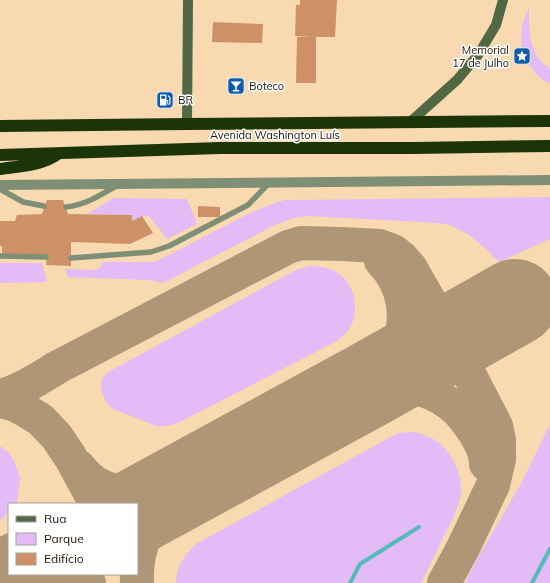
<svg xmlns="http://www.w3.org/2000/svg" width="550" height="583" font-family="Mulish,sans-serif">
  <rect width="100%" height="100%" fill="#f8d9b0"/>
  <path fill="#e3bbf6" d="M 529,7 C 529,32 528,53 550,69 L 550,84 C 533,75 521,57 521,38 C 521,27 525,16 529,7 Z
    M 550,197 L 550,239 L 499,262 L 486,249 L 468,234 L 447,224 L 420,222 L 307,216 L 294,218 L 275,225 L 163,283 L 150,280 L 68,277 L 65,269 L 96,270 L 101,267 L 103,262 L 155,262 L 252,212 L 275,203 L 285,200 Z
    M 114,198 L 187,199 L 197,224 L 167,239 L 149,216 L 142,216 L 132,221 L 132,215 L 87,214 Z
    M 0,263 L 42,263 L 47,282 L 0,283 Z
    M 310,266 C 318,266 325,267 332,270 C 354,279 361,308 350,328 C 347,333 341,337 337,341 L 182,421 C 172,425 164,428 154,425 L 111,408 C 104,400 98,387 103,377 C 104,377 108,372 108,372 L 298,269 Z
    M 550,424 L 550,583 L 465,583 L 477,559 L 523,480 Z
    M 413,432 C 422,434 432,437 439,443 C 452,454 462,473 461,491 C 460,505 452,521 445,534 C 437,550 429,567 421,583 L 176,583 C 176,567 184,555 196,544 L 398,433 Z
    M 0,446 L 9,453 L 15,463 L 20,478 L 17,502 L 16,504 L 9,504 L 9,511 L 0,521 Z"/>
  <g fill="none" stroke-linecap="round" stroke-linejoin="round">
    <path stroke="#56bab9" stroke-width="4" d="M 350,583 L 360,564 L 419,527
      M 532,583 L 550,549"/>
    <path stroke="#af9676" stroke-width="34" d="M 372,383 C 379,373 390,362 396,351 C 410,320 405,285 381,261
      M 0,396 C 19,392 41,377 58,367 L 288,247 L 301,243 L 341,244 L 380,246 L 393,251 L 402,258 L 410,267 L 451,339 L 496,426 L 499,440 L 499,459 L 493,485 L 463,548 L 444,583
      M 345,398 C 359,394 374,388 389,387 C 413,383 440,394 457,410 C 461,414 464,418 467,422 C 476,433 486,450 486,464
      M 0,401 L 13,404 L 25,410 L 41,420 L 57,437 L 71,458 L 96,504
      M 78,466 C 83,472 89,479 96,483 C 122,498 150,495 178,489
      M 16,577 C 40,576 66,573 89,583
      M 137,583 C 135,548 150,515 177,492 C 182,487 189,484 195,480"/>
    <path stroke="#af9676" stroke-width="86" d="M 137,511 L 372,383 L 515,302
      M 5,583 L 21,574"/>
  </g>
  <path fill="#ce9067" d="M 300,0 L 337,0 L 335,37 L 316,37 L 316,83 L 296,83 L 297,37 L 311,37 L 295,36 L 296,5 L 300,5 Z
    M 213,22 L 263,24 L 262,43 L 212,42 Z
    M 47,200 L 63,200 L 68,214 L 132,215 L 132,221 L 142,216 L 153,233 L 130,244 L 71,242 L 71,266 L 46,265 L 47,255 L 2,254 L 2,246 L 0,246 L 0,221 L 15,221 L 17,215 L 42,214 Z
    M 198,206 L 220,207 L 220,217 L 198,217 Z"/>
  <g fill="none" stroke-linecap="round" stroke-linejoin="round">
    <path stroke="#7e8f75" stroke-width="5.5" d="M 0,189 L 23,202 L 44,206
      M 66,207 C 85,205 101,195 118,185
      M 0,256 L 46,257
      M 71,258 L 151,252 L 169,246 L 248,205 L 270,182"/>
    <path stroke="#7e8f75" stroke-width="10" d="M 0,185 L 550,180"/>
    <path stroke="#506843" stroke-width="10" d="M 409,123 L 457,80 L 478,55 L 496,25 L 503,0
      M 187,124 L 188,0"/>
    <path stroke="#1b3408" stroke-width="12" d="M 0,126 L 187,124 L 550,121
      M 0,155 L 220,148 L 414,148 L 550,146
      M 0,169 C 21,166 40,166 58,154"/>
  </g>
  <defs>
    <symbol id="sight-square" viewBox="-11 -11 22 22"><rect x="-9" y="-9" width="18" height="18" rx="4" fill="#115baa" stroke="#fff"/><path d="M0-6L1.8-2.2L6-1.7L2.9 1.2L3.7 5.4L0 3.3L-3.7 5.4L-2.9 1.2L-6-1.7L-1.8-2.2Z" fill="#fff"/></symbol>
    <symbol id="bar-square" viewBox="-11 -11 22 22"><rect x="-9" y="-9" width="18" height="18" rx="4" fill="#115baa" stroke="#fff"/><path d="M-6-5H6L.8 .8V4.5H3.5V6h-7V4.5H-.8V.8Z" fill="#fff"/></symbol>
    <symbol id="fuel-square" viewBox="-11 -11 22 22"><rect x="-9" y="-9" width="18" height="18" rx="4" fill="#115baa" stroke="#fff"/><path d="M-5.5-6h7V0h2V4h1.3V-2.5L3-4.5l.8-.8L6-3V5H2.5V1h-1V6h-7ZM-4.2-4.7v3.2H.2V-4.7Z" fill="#fff"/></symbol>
  </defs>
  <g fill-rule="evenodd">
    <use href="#sight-square" x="512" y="46" width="20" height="20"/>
    <use href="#bar-square" x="226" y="76" width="20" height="20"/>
    <use href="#fuel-square" x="155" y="90" width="20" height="20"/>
  </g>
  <g text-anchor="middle" stroke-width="3" stroke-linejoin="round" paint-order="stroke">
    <g font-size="11" fill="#201506" stroke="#fff" text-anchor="start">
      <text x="509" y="54" text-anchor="end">Memorial<tspan x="509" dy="13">17 de Julho</tspan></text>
      <text x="249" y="90">Boteco</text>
      <text x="178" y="104">BR</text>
    </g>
    <g font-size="11" fill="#201506" stroke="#fff">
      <text x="275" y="139">Avenida Washington Luís</text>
    </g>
  </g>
  <rect x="8" y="503" width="130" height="72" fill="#ffffff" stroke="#a6a19b"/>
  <rect x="16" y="516" width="20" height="6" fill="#506843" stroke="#a6a19b"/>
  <text x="44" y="523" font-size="12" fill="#201506">Rua</text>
  <rect x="16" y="533" width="20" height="12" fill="#e3bbf6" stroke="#a6a19b"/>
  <text x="44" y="543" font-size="12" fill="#201506">Parque</text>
  <rect x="16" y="553" width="20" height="12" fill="#ce9067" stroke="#a6a19b"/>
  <text x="44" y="563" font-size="12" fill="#201506">Edifício</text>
</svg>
